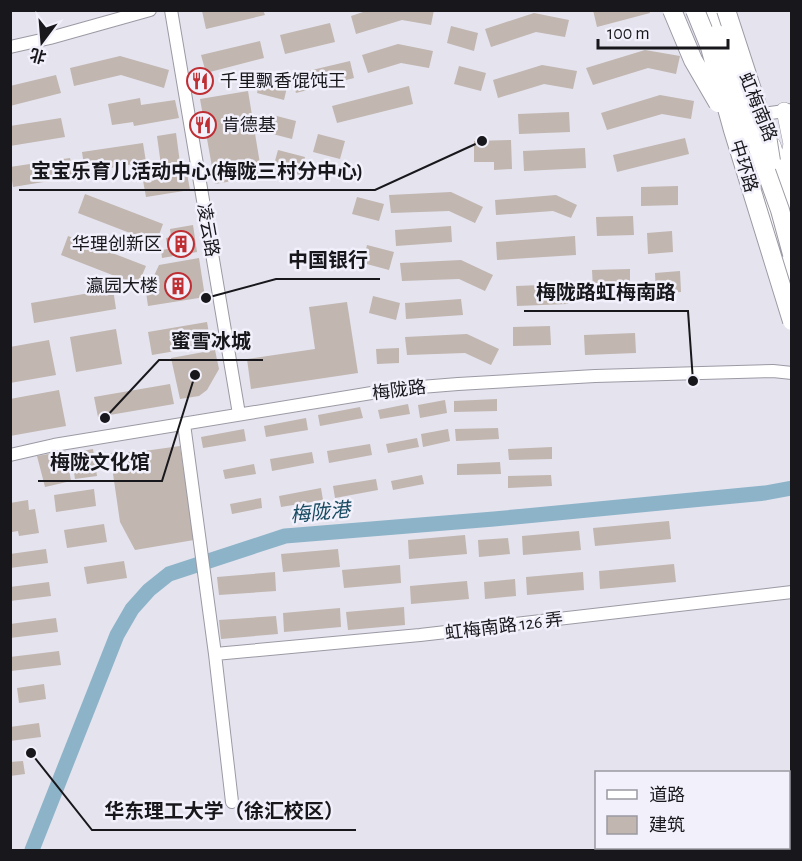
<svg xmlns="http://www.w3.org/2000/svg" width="802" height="861" font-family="'Alegreya Sans','Noto Sans SC',sans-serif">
  <rect width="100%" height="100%" fill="#e4e3ee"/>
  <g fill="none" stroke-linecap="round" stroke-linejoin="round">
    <path stroke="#8cb3c8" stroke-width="15" d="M 32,850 L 117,635 L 132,609 L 149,590 L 169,574 L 285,536 L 494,519 L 765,493 L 792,488"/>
  </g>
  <path fill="#c1b6b0" d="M 206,10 L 263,10 L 265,15 L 206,29 L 202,11 Z
    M 369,10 L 434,10 L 431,25 L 402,20 L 356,34 L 351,16 Z
    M 593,10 L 649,10 L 650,13 L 597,27 Z
    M 534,13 L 569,20 L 565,37 L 536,32 L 491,47 L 485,29 Z
    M 330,23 L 335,42 L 285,54 L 280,35 Z
    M 451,26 L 478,33 L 474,51 L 447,43 Z
    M 260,41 L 264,58 L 206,73 L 201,55 Z
    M 398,44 L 433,51 L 429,68 L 401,63 L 368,73 L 362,55 Z
    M 645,50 L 680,56 L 676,74 L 648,68 L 593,85 L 586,68 Z
    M 120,56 L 169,70 L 164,88 L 121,75 L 74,86 L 70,68 Z
    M 350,61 L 354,78 L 296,93 L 291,75 Z
    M 542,65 L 577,71 L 573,89 L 544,84 L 498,98 L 493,80 Z
    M 459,66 L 486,73 L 481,91 L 454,84 Z
    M 56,75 L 61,93 L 10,106 L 10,86 Z
    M 261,76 L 288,83 L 284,100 L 257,93 Z
    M 409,86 L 413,104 L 337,123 L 332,106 Z
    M 248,91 L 262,176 L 215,184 L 200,99 Z
    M 660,95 L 694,101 L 691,119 L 662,114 L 607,130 L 601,113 Z
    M 140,98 L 141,105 L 175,100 L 179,118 L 134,126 L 133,122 L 112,125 L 108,104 Z
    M 569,112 L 570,132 L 519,134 L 518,114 Z
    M 269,114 L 296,121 L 292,139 L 265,132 Z
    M 61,118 L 65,137 L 10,146 L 10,126 Z
    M 176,133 L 180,163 L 161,165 L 157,136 Z
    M 318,134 L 345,141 L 340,159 L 313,152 Z
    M 685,138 L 689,154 L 617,172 L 613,155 Z
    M 511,140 L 512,169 L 494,170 L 494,162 L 474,162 L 474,141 Z
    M 143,143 L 146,162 L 85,172 L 82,152 Z
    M 585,148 L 586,168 L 524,171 L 523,151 Z
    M 278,150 L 305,157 L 300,175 L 273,168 Z
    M 70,158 L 74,177 L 13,187 L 10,167 Z
    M 186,168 L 190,190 L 146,197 L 142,175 Z
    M 678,186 L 678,205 L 641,206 L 641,187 Z
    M 451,192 L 483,207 L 475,223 L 449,211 L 391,213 L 389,195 Z
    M 85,194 L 163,224 L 156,243 L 78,213 Z
    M 556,195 L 577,205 L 571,218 L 553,211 L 496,215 L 495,200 Z
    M 357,197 L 384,204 L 379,221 L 352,214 Z
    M 633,216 L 634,235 L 597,236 L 596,217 Z
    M 193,225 L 197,252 L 162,258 L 161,250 L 168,249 L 166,238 L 171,237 L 170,229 Z
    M 451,226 L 452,242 L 396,246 L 395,230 Z
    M 672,231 L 673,252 L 648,254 L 647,233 Z
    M 68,236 L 146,266 L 138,285 L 61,255 Z
    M 575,236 L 576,255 L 497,260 L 496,242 Z
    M 367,245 L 394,252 L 389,270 L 363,263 Z
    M 199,258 L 205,297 L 148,306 L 146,292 L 153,291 L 152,280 L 159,265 Z
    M 461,260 L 493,275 L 485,291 L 459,279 L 402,281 L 400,263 Z
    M 630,269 L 630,288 L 593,289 L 592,270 Z
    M 680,271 L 681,292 L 656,293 L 655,273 Z
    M 567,284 L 568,304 L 517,306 L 516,286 Z
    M 113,289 L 116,309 L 34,323 L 31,303 Z
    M 373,296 L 400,303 L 396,320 L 369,313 Z
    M 461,299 L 463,315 L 406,319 L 405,303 Z
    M 347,302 L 358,373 L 251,389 L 247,359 L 315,349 L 309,307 Z
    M 207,322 L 211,345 L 152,355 L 148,332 Z
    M 550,326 L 551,345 L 513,346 L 513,327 Z
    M 116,329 L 122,364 L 76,372 L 70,337 Z
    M 635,333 L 636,353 L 585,355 L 584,335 Z
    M 467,334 L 499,349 L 491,365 L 465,353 L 407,355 L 405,337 Z
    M 49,340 L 56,375 L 10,383 L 10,347 Z
    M 399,348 L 399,363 L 377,364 L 376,349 Z
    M 215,350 L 219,369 L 207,390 L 199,396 L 180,399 L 171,358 Z
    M 170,384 L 174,404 L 98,417 L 94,397 Z
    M 59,390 L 66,426 L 10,436 L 10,399 Z
    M 497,399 L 497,411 L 454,412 L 454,401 Z
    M 445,400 L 447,413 L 420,418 L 418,405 Z
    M 408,404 L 410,414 L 380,419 L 378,410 Z
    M 360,407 L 363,418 L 320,426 L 318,415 Z
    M 306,418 L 308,430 L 266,437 L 264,426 Z
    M 498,428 L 499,439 L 456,441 L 455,429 Z
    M 244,429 L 246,441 L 203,448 L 201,437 Z
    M 448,429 L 450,441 L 423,447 L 421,434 Z
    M 417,438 L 419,447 L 388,453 L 386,444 Z
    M 370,444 L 372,455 L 329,463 L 327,451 Z
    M 180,446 L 194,540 L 135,550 L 120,522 L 110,453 L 137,452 Z
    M 552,447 L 552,459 L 509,460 L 508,449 Z
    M 93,449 L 97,476 L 75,479 L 71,453 Z
    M 66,451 L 71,481 L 45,487 L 37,456 Z
    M 312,452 L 314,463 L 272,471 L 270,459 Z
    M 500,462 L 501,474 L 457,475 L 457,464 Z
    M 254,464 L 256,474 L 225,479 L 223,470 Z
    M 422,475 L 424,484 L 393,490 L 391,481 Z
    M 551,475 L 552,486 L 508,488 L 508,476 Z
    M 376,479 L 378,490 L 335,498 L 333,486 Z
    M 321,488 L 323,500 L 281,507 L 279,496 Z
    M 94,489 L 96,506 L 56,512 L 54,495 Z
    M 261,498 L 262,508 L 232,514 L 230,504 Z
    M 28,500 L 29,510 L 35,509 L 39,533 L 19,536 L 18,531 L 12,532 L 10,527 L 10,503 Z
    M 669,521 L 671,539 L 595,546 L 593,528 Z
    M 104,524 L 107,542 L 67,548 L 64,530 Z
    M 579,531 L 581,550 L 523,555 L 522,536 Z
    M 465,535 L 467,554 L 409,559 L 408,540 Z
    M 508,538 L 510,554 L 479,557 L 478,540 Z
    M 46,549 L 48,563 L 10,568 L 10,554 Z
    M 338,549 L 340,567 L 283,572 L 281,554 Z
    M 124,561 L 127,578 L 87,584 L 84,567 Z
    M 674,564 L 676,582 L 600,589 L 599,571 Z
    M 400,565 L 401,583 L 344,588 L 342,570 Z
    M 275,572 L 276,591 L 219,595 L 217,577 Z
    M 583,572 L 584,590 L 527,595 L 526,577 Z
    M 515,579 L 516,596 L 485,599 L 484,582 Z
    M 467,581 L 469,599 L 411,604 L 410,586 Z
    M 49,582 L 51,596 L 10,601 L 10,587 Z
    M 404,607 L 405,625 L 348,630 L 346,612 Z
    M 340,608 L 341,627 L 284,632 L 283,613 Z
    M 276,616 L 278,634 L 221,639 L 219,620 Z
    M 56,618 L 58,632 L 10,638 L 10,624 Z
    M 59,651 L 61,665 L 11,671 L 10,657 Z
    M 44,684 L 46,699 L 19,703 L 17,688 Z
    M 39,723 L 41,737 L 10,741 L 10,727 Z
    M 23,761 L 25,774 L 10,776 L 10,762 Z"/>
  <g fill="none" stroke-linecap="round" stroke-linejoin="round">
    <defs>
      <path id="minor" d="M 171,10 L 239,414
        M 10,47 L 50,38 L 150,10
        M 754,113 L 763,114 L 792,110
        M 184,424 L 215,654 L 232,802
        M 10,455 L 54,445 L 396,389 L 458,384 L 595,376 L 773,371 L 792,373
        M 215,654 L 420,635 L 792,592"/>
      <path id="major" d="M 710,10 L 722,43
        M 784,110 L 791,144 L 785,175
        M 773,145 L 792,205
        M 758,182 L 792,288"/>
    </defs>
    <use href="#minor" stroke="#9b9aa4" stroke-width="14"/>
    <use href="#major" stroke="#9b9aa4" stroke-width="16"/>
    <use href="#minor" stroke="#fff" stroke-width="12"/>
    <use href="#major" stroke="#fff" stroke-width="15"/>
    <defs>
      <path id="rail" d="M 788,839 L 792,837
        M 776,850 L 782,848"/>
    </defs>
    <use href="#rail" stroke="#6d6c73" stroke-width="4.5"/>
    <use href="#rail" stroke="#f1f0fb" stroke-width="2" stroke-dasharray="7" stroke-linecap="butt"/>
    <defs>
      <path id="highway-bridge" d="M 672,10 L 693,60 L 718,103
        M 695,10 L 710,47 L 733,130 L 792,321
        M 726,10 L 767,136 L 771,161
        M 717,34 L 780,210 L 792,254"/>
    </defs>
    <use href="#highway-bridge" stroke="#9b9aa4" stroke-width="20" stroke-linecap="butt"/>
    <use href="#highway-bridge" stroke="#fff" stroke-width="18"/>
  </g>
  <defs>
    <symbol id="restaurant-ring" viewBox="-11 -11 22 22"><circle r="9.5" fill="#f1f0fb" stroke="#be2e33" stroke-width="1.5"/><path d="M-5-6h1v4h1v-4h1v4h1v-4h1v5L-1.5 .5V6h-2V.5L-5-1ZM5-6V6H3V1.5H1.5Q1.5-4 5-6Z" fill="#be2e33"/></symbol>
    <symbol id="building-ring" viewBox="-11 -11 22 22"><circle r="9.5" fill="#f1f0fb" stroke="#be2e33" stroke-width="1.5"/><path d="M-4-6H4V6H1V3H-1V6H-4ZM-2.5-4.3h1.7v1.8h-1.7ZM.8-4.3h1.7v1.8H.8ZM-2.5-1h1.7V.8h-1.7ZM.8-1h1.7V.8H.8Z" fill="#be2e33"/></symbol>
  </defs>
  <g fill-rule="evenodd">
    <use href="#restaurant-ring" x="185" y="66" width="30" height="30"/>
    <use href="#restaurant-ring" x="188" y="110" width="30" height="30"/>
    <use href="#building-ring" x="166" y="229" width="30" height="30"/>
    <use href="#building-ring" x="163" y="271" width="30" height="30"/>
  </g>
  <g text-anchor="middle" stroke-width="5" stroke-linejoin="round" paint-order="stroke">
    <g font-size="18" fill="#18171b" stroke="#f1f0fb" text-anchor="start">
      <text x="220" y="87">千里飘香馄饨王</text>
      <text x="222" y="131">肯德基</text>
      <text x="162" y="250" text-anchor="end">华理创新区</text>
      <text x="158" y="292" text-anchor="end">瀛园大楼</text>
    </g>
    <g font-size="18" fill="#18171b" stroke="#f1f0fb">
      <text transform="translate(758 107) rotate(68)" y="6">虹梅南路</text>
      <text transform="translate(744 166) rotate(73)" y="6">中环路</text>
      <text transform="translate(208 230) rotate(80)" y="6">凌云路</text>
      <text transform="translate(399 390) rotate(-7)" y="6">梅陇路</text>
      <text transform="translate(504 626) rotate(-7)" y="6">虹梅南路 126 弄</text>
    </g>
    <g font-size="20" font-style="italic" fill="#194c62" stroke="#f1f0fb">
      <text transform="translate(320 512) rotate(-6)" y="7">梅陇港</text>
    </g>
  </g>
  <path fill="none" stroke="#18171b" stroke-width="2" d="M482 141L375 190H19M206 298L276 279H380M693 381L688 311H524M105 418L159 360H263M195 375L162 481H38M31 753L92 830H356"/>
  <g fill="#18171b" stroke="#f1f0fb" stroke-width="2">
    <circle cx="482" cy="141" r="6"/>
    <circle cx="206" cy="298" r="6"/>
    <circle cx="693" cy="381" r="6"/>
    <circle cx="105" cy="418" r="6"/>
    <circle cx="195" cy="375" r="6"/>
    <circle cx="31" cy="753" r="6"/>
  </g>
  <g font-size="20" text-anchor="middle" font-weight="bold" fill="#18171b" stroke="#f1f0fb" stroke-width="5" stroke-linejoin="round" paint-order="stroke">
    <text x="197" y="178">宝宝乐育儿活动中心(梅陇三村分中心)</text>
    <text x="328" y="267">中国银行</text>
    <text x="606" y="299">梅陇路虹梅南路</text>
    <text x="211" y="348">蜜雪冰城</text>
    <text x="100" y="469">梅陇文化馆</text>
    <text x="224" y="818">华东理工大学（徐汇校区）</text>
  </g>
  <rect width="802" height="861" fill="none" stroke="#18171b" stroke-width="24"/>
  <rect x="595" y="771" width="195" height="78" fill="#f1f0fb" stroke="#9a99a1" stroke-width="1.5"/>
  <rect x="607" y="790" width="30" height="9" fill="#ffffff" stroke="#9a99a1" stroke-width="1.5"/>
  <text x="649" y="801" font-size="18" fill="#18171b">道路</text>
  <rect x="607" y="816" width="30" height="18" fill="#c1b6b0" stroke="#9a99a1" stroke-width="1.5"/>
  <text x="649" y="831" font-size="18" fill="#18171b">建筑</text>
  <g transform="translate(42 42) rotate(196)" stroke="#f1f0fb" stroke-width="4.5" paint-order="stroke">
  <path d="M0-4.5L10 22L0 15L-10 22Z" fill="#18171b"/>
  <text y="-9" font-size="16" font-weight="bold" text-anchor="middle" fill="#18171b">北</text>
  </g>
  <path d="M598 39v9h130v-9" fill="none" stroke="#18171b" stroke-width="3"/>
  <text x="607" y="39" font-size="18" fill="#18171b" stroke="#f1f0fb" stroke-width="4.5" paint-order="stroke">100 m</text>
</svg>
